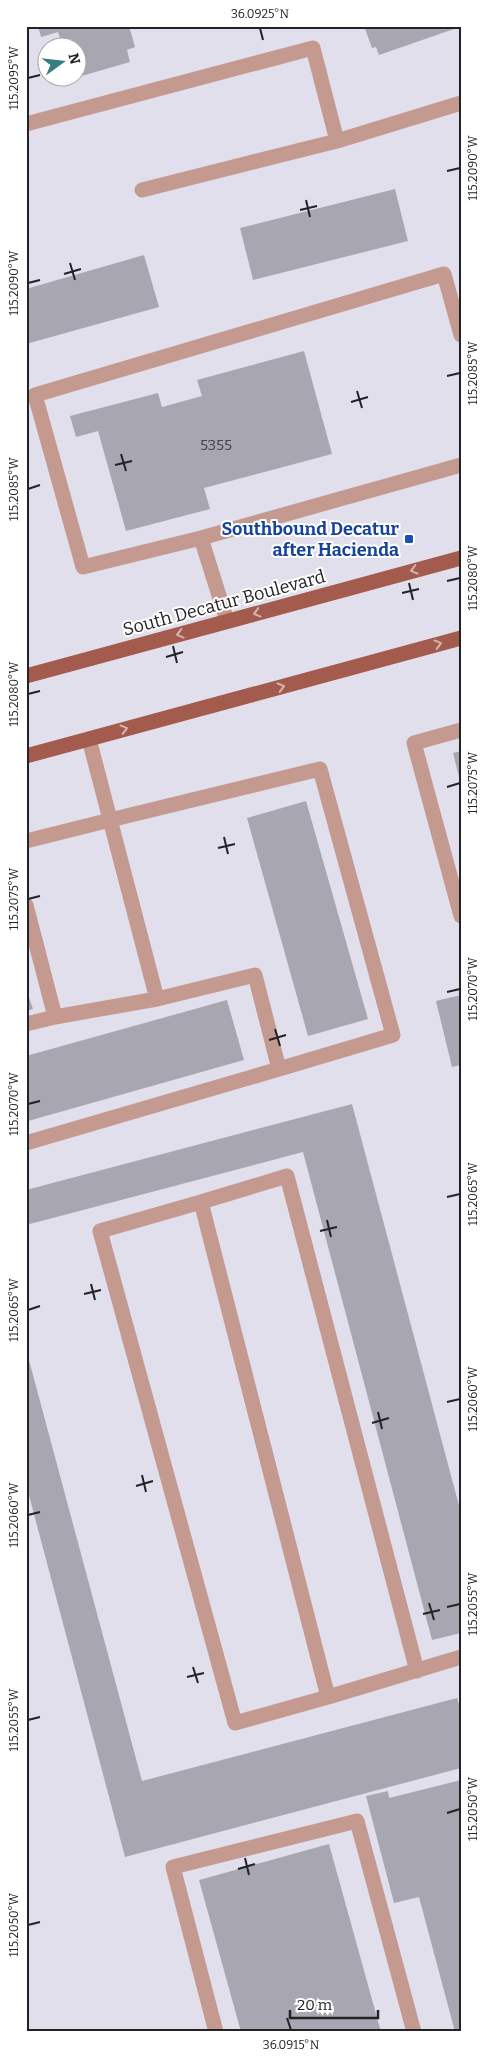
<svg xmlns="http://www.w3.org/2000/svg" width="487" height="2058" font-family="Bitter,serif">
  <rect width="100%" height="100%" fill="#e1dfeb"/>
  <path fill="#a8a7b1" d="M 38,26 L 112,26 L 112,29 L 129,26 L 135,47 L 127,50 L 130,62 L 78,77 L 78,48 L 56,48 L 62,45 L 58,32 L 41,37 Z
    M 364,26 L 456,26 L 457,28 L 379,55 L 376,47 L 372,48 Z
    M 395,189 L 408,241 L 253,280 L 240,228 Z
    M 144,255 L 159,307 L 26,344 L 26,289 Z
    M 304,351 L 332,454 L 204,488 L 210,509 L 126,531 L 98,431 L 76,437 L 70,416 L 158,393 L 162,407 L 202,396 L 197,380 Z
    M 461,751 L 461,781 L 460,781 L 453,753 Z
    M 306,801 L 368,1019 L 308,1036 L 247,818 Z
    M 26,989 L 33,1009 L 26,1011 Z
    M 461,995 L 461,1065 L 452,1067 L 436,1001 Z
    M 227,1000 L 244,1060 L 28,1121 L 26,1056 Z
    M 352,1104 L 461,1513 L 461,1633 L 432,1640 L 303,1152 L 26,1225 L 26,1190 Z
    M 26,1349 L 142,1781 L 457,1698 L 461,1710 L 461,1768 L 125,1857 L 26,1484 Z
    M 461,1780 L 461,2032 L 455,2032 L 419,1897 L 394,1903 L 366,1796 L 388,1791 L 389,1798 Z
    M 329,1844 L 381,2032 L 241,2032 L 199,1880 Z"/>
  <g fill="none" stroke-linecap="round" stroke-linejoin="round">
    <path stroke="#c39990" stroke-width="15" d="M 26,124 L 313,48 L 337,141
      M 142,190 L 337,141 L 461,103
      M 461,335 L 444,274 L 35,395 L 83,567 L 201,538 L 461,465
      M 201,538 L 227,621
      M 461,730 L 414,743 L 461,916
      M 26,841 L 110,820 L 320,769 L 393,1035 L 279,1069 L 255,975 L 157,999 L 89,739
      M 26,905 L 55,1017 L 157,999
      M 26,1024 L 55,1017
      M 26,1143 L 279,1069
      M 201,1202 L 100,1231 L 235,1723 L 328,1697
      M 417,1671 L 287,1176 L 201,1202 L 328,1697 L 461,1657
      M 216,2032 L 173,1867 L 357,1821 L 414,2032"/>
    <path stroke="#a35b4d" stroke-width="15" d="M 26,676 L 461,558
      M 26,756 L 461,638"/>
  </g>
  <defs><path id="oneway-chevron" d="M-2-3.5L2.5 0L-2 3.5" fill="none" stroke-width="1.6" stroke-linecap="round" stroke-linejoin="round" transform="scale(1.25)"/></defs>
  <g stroke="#d6b5af">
    <use href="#oneway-chevron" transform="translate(414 570) rotate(165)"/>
    <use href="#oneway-chevron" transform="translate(257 613) rotate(165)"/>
    <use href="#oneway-chevron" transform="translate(180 634) rotate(165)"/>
    <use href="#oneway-chevron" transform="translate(438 644) rotate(-15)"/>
    <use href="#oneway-chevron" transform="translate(281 687) rotate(-15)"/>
    <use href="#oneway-chevron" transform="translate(124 729) rotate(-15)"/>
  </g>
  <path fill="none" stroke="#232226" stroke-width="2" d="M 260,28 L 263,40M 28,78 L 40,75M 447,171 L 460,168M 306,200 L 310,217M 300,210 L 317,206M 70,263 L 75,280M 64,274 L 81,269M 28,283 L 40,280M 447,376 L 460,373M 357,391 L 362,408M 351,402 L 368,397M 121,454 L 126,471M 115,465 L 132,461M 28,489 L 40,485M 447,581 L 460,578M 409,583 L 413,600M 402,593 L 419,589M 173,646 L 177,663M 166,657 L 183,652M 28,694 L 40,691M 447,787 L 460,783M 224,837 L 228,854M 218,848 L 235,844M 28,899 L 40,896M 447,992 L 460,989M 275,1029 L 280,1046M 269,1040 L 286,1035M 28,1104 L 40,1101M 447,1197 L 460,1194M 327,1220 L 331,1237M 320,1231 L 337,1227M 91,1284 L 95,1300M 84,1294 L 101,1290M 28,1310 L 40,1306M 447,1402 L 460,1399M 378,1412 L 382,1429M 372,1423 L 389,1418M 142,1475 L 146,1492M 136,1486 L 153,1481M 28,1515 L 40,1512M 429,1603 L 434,1620M 447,1607 L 460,1604M 423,1614 L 440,1610M 193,1667 L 198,1683M 187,1677 L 204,1673M 28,1720 L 40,1717M 447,1813 L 460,1809M 245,1858 L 249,1875M 238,1869 L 255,1864M 28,1925 L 40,1922M 287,2018 L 291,2030"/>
  <rect fill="#1a4fb4" stroke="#fff" stroke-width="2" x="404" y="534" width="10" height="10" rx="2.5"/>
  <g text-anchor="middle" stroke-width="4" stroke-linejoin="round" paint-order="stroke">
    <g font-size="15" fill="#444349">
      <text x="216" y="450">5355</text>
    </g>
    <g font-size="18" font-weight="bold" fill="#164399" stroke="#fff" text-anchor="end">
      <text x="399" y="535">Southbound Decatur<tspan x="399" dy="21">after Hacienda</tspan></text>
    </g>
    <g font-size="18" fill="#232226" stroke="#fff">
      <text transform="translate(224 603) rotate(-15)" y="6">South Decatur Boulevard</text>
    </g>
  </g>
  <rect width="487" height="2058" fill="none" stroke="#ffffff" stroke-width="55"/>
  <g transform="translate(62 62) rotate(75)"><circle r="24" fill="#ffffff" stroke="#a7a7a8"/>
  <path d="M0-4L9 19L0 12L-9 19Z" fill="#357e81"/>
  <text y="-8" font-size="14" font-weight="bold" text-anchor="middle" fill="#232226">N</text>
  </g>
  <path d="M290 2010v8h88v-8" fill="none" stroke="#232226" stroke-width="2.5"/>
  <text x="297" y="2010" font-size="15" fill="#232226" stroke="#ffffff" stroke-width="4" paint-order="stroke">20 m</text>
  <rect x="28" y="28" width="432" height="2002" fill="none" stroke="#232226" stroke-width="2"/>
  <g font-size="12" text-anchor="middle" fill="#232226">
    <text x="260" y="18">36.0925°N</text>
    <text transform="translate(14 78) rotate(-90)" y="4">115.2095°W</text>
    <text transform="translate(473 168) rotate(-90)" y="4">115.2090°W</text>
    <text transform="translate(14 283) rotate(-90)" y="4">115.2090°W</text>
    <text transform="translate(473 373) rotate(-90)" y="4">115.2085°W</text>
    <text transform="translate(14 489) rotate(-90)" y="4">115.2085°W</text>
    <text transform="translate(473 578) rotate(-90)" y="4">115.2080°W</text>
    <text transform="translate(14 694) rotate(-90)" y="4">115.2080°W</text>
    <text transform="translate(473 783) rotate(-90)" y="4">115.2075°W</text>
    <text transform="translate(14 899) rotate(-90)" y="4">115.2075°W</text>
    <text transform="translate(473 989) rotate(-90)" y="4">115.2070°W</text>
    <text transform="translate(14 1104) rotate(-90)" y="4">115.2070°W</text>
    <text transform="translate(473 1194) rotate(-90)" y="4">115.2065°W</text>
    <text transform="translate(14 1310) rotate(-90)" y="4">115.2065°W</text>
    <text transform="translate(473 1399) rotate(-90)" y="4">115.2060°W</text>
    <text transform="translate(14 1515) rotate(-90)" y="4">115.2060°W</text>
    <text transform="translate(473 1604) rotate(-90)" y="4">115.2055°W</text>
    <text transform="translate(14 1720) rotate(-90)" y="4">115.2055°W</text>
    <text transform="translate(473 1809) rotate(-90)" y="4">115.2050°W</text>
    <text transform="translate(14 1925) rotate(-90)" y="4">115.2050°W</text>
    <text x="291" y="2049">36.0915°N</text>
  </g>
</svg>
